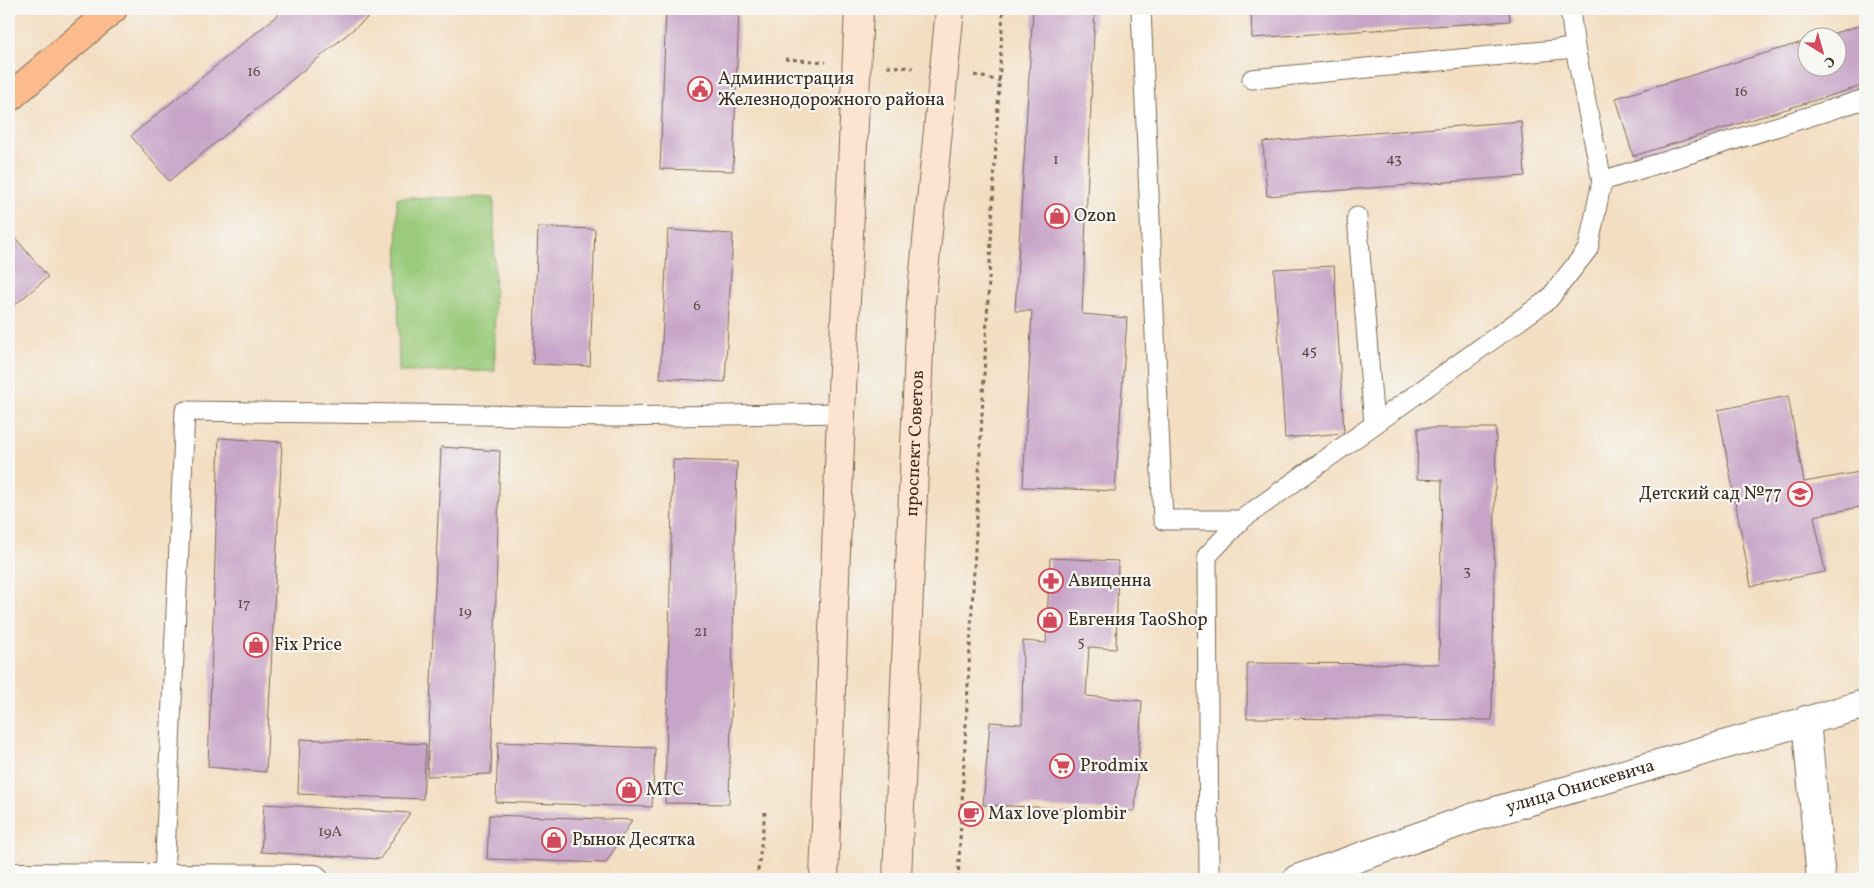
<svg xmlns="http://www.w3.org/2000/svg" width="1874" height="888" font-family="Vollkorn,serif">
  <style>
    .green { fill: #9aca7a; stroke: #6a7a4c }
    .building { fill: #c8a5c8 }
    .lines { fill: none; stroke-linecap: round; stroke-linejoin: round }
    .lane-casing { stroke: #7b6957; stroke-width: 21 }
    .street-casing { stroke: #7b6957; stroke-width: 30 }
    .secondary-casing { stroke: #7b6957; stroke-width: 30 }
    .primary-casing { stroke: #7b6957; stroke-width: 30 }
    .path { stroke: #7b6957; stroke-width: 3; stroke-dasharray: 4 4; stroke-linecap: butt }
    .lane { stroke: #fff; stroke-width: 19 }
    .street { stroke: #fff; stroke-width: 28 }
    .secondary { stroke: #fde4d1; stroke-width: 28 }
    .primary { stroke: #fbbb8d; stroke-width: 28 }
    .labels { text-anchor: middle; dominant-baseline: central; stroke-width: 4.5; stroke-linejoin: round; paint-order: stroke }
    .number-label { font-size: 15px; fill: #5e4948 }
    .poi-label { font-size: 18px; fill: #3b2a1e; stroke: #f6f6f2; text-anchor: start }
    .street-label { font-size: 18px; fill: #3b2a1e; stroke: #f6f6f2 }
  </style>
  <rect width="100%" height="100%" fill="#f6f6f2"/>
  <filter id="ink" filterUnits="userSpaceOnUse"><feTurbulence type="fractalNoise" baseFrequency=".02" numOctaves="2"/><feDisplacementMap in="SourceGraphic" scale="10" xChannelSelector="R" yChannelSelector="G"/><feConvolveMatrix kernelMatrix="1 2 1 2 8 2 1 2 1" color-interpolation-filters="sRGB"/></filter>
  <filter id="wash" filterUnits="userSpaceOnUse"><feTurbulence type="fractalNoise" baseFrequency=".0096" numOctaves="4" result="noise"/><feDisplacementMap in="SourceGraphic" scale="20" xChannelSelector="R" yChannelSelector="G"/><feGaussianBlur stdDeviation="1.12" result="paint"/><feColorMatrix in="noise" values="0 0 0 0 0 0 0 0 0 0 0 0 0 0 0 0 0 1.4 0 .05"/><feComposite in="paint" operator="in"/></filter>
  <g filter="url(#wash)">
    <rect width="100%" height="100%" fill="#f3dec1"/>
    <path class="green" d="M494,197L495,371L399,372L397,198Z"/>
    <g id="blocks">
      <g class="building">
        <path d="M285,9H378L169,181L131,136Z"/>
        <path d="M666,9H739L733,171L660,169Z"/>
        <path d="M1033,9H1095L1082,314L1127,318L1115,491L1023,487L1032,311H1015Z"/>
        <path d="M1251,9H1509L1510,21L1252,38Z"/>
        <path d="M1865,24V85L1633,156L1616,98L1806,41V68H1836V38L1821,37Z"/>
        <path d="M1521,121L1525,176L1267,196L1263,142Z"/>
        <path d="M538,227L595,229L590,366L533,364Z"/>
        <path d="M668,230L733,234L725,382L660,378Z"/>
        <path d="M12,234L48,277L9,310V237Z"/>
        <path d="M1334,266L1344,433L1285,438L1274,269Z"/>
        <path d="M1788,396L1804,482L1865,471V506L1814,516L1825,572L1751,586L1718,410Z"/>
        <path d="M1418,428H1496L1492,720L1247,718V663L1439,664L1442,480L1417,479Z"/>
        <path d="M219,438L282,442L266,772L208,767Z"/>
        <path d="M441,447L500,451L491,774L427,776Z"/>
        <path d="M673,460L737,462L729,804L665,803Z"/>
        <path d="M1050,558L1118,561L1116,649L1089,647L1086,696L1142,701L1135,811L983,805L990,722L1022,724L1023,641L1046,643Z"/>
        <path d="M300,739L426,744L423,799L298,794Z"/>
        <path d="M498,742L655,748L652,807L496,802Z"/>
        <path d="M264,804L410,813L380,859L261,852Z"/>
        <path d="M489,815L632,820L606,863L487,859Z"/>
      </g>
    </g>
  </g>
  <g filter="url(#ink)">
    <use href="#blocks" fill-opacity="0" stroke="#7b6957" stroke-width="1"/>
    <g class="lines">
      <defs>
        <g id="lane">
          <path d="M1141,9L1163,520H1241"/>
          <path d="M1252,79L1575,48"/>
          <path d="M1602,181L1865,99"/>
          <path d="M1357,217L1374,424"/>
          <path d="M164,878L185,411L616,417L841,413"/>
          <path d="M1209,879L1207,556L1241,520L1549,299L1588,249L1602,181L1575,48L1570,9"/>
        </g>
        <g id="street">
          <path d="M1806,720L1821,879"/>
          <path d="M9,877L314,879"/>
          <path id="s1" d="M1297,879L1475,817L1865,704"/>
        </g>
        <g id="secondary">
          <path d="M824,879L841,413L859,9"/>
          <path id="s2" d="M897,879L921,302L950,9"/>
        </g>
        <path id="primary" d="M9,98L113,9"/>
      </defs>
      <use href="#lane" class="lane-casing"/>
      <use href="#street" class="street-casing"/>
      <use href="#secondary" class="secondary-casing"/>
      <use href="#primary" class="primary-casing"/>
      <g class="path">
        <path d="M785,59L826,62"/>
        <path d="M887,66L913,68"/>
        <path d="M974,75L1000,81"/>
        <path d="M757,879L765,812"/>
        <path d="M958,879L1003,9"/>
      </g>
      <use href="#lane" class="lane"/>
      <use href="#street" class="street"/>
      <use href="#secondary" class="secondary"/>
      <use href="#primary" class="primary"/>
    </g>
  </g>
  <defs>
    <symbol id="civic-ring" viewBox="-11 -11 22 22"><circle r="9.5" fill="#f6f6f2" stroke="#d1495b" stroke-width="1.5"/><path d="M-.6-6.5H3V-4.5H.6V-3L4-1V1h2V6H-6V1h2V-1L-.6-3ZM-1.2 2.5V6h2.4V2.5Z" fill="#d1495b"/></symbol>
    <symbol id="shop-ring" viewBox="-11 -11 22 22"><circle r="9.5" fill="#f6f6f2" stroke="#d1495b" stroke-width="1.5"/><path d="M-5-2.5h2.3a2.7 3.5 0 0 1 5.4 0H5L5.5 6h-11ZM-1.5-2.5h3a1.5 2.3 0 0 0-3 0Z" fill="#d1495b"/></symbol>
    <symbol id="school-ring" viewBox="-11 -11 22 22"><circle r="9.5" fill="#f6f6f2" stroke="#d1495b" stroke-width="1.5"/><path d="M0-5L7-2L0 1L-7-2ZM-4 1L0 2.5L4 1V4Q0 6-4 4Z" fill="#d1495b"/></symbol>
    <symbol id="pharmacy-ring" viewBox="-11 -11 22 22"><circle r="9.5" fill="#f6f6f2" stroke="#d1495b" stroke-width="1.5"/><path d="M-2-6h4v4h4v4h-4v4h-4v-4h-4v-4h4Z" fill="#d1495b"/></symbol>
    <symbol id="supermarket-ring" viewBox="-11 -11 22 22"><circle r="9.5" fill="#f6f6f2" stroke="#d1495b" stroke-width="1.5"/><path d="M-6-5.5h2.5l.6 2H6L4.5 2H-2.5L-4.4-4H-6ZM-1.5 3.2a1.3 1.3 0 1 0 .1 0ZM3 3.2a1.3 1.3 0 1 0 .1 0Z" fill="#d1495b"/></symbol>
    <symbol id="cafe-ring" viewBox="-11 -11 22 22"><circle r="9.5" fill="#f6f6f2" stroke="#d1495b" stroke-width="1.5"/><path d="M-5.5-4.5H6V0H3Q3 3.5 0 3.5H-2.5Q-5.5 3.5-5.5 0ZM3-3.2v2h1.7v-2ZM-6 4.5H4V6H-6Z" fill="#d1495b"/></symbol>
  </defs>
  <g fill-rule="evenodd">
    <use href="#civic-ring" x="686" y="75" width="28" height="28"/>
    <use href="#shop-ring" x="1043" y="202" width="28" height="28"/>
    <use href="#school-ring" x="1786" y="480" width="28" height="28"/>
    <use href="#pharmacy-ring" x="1037" y="567" width="28" height="28"/>
    <use href="#shop-ring" x="1036" y="606" width="28" height="28"/>
    <use href="#shop-ring" x="242" y="631" width="28" height="28"/>
    <use href="#supermarket-ring" x="1048" y="752" width="28" height="28"/>
    <use href="#shop-ring" x="615" y="776" width="28" height="28"/>
    <use href="#cafe-ring" x="957" y="800" width="28" height="28"/>
    <use href="#shop-ring" x="540" y="826" width="28" height="28"/>
  </g>
  <g class="labels">
    <g class="number-label">
      <text x="254" y="72">16</text>
      <text x="1741" y="92">16</text>
      <text x="1394" y="159">43</text>
      <text x="1056" y="160">1</text>
      <text x="697" y="306">6</text>
      <text x="1309" y="351">45</text>
      <text x="1467" y="571">3</text>
      <text x="244" y="604">17</text>
      <text x="465" y="612">19</text>
      <text x="701" y="632">21</text>
      <text x="1081" y="642">5</text>
      <text x="330" y="832">19А</text>
    </g>
    <g class="poi-label">
      <text x="718" y="79">Администрация<tspan x="718" dy="21">Железнодорожного района</tspan></text>
      <text x="1074" y="216">Ozon</text>
      <text x="1782" y="494" text-anchor="end">Детский сад №77</text>
      <text x="1068" y="581">Авиценна</text>
      <text x="1068" y="620">Евгения TaoShop</text>
      <text x="274" y="645">Fix Price</text>
      <text x="1080" y="766">Prodmix</text>
      <text x="646" y="790">МТС</text>
      <text x="988" y="814">Max love plombir</text>
      <text x="572" y="840">Рынок Десятка</text>
    </g>
    <g class="street-label">
      <text stroke="none"><textPath href="#s2" startOffset="436">проспект Советов</textPath></text>
      <text stroke="none"><textPath href="#s1" startOffset="298">улица Онискевича</textPath></text>
    </g>
  </g>
  <rect width="1874" height="888" fill="none" stroke="#f6f6f2" stroke-width="30"/>
  <g transform="translate(1822 52) rotate(143)"><circle r="24" fill="#f6f6f2" stroke="#aba49d"/>
  <path d="M0-4L9 19L0 12L-9 19Z" fill="#d1495b"/>
  <text y="-8" font-size="14" font-weight="bold" text-anchor="middle" fill="#3b2a1e">С</text>
  </g>
</svg>
